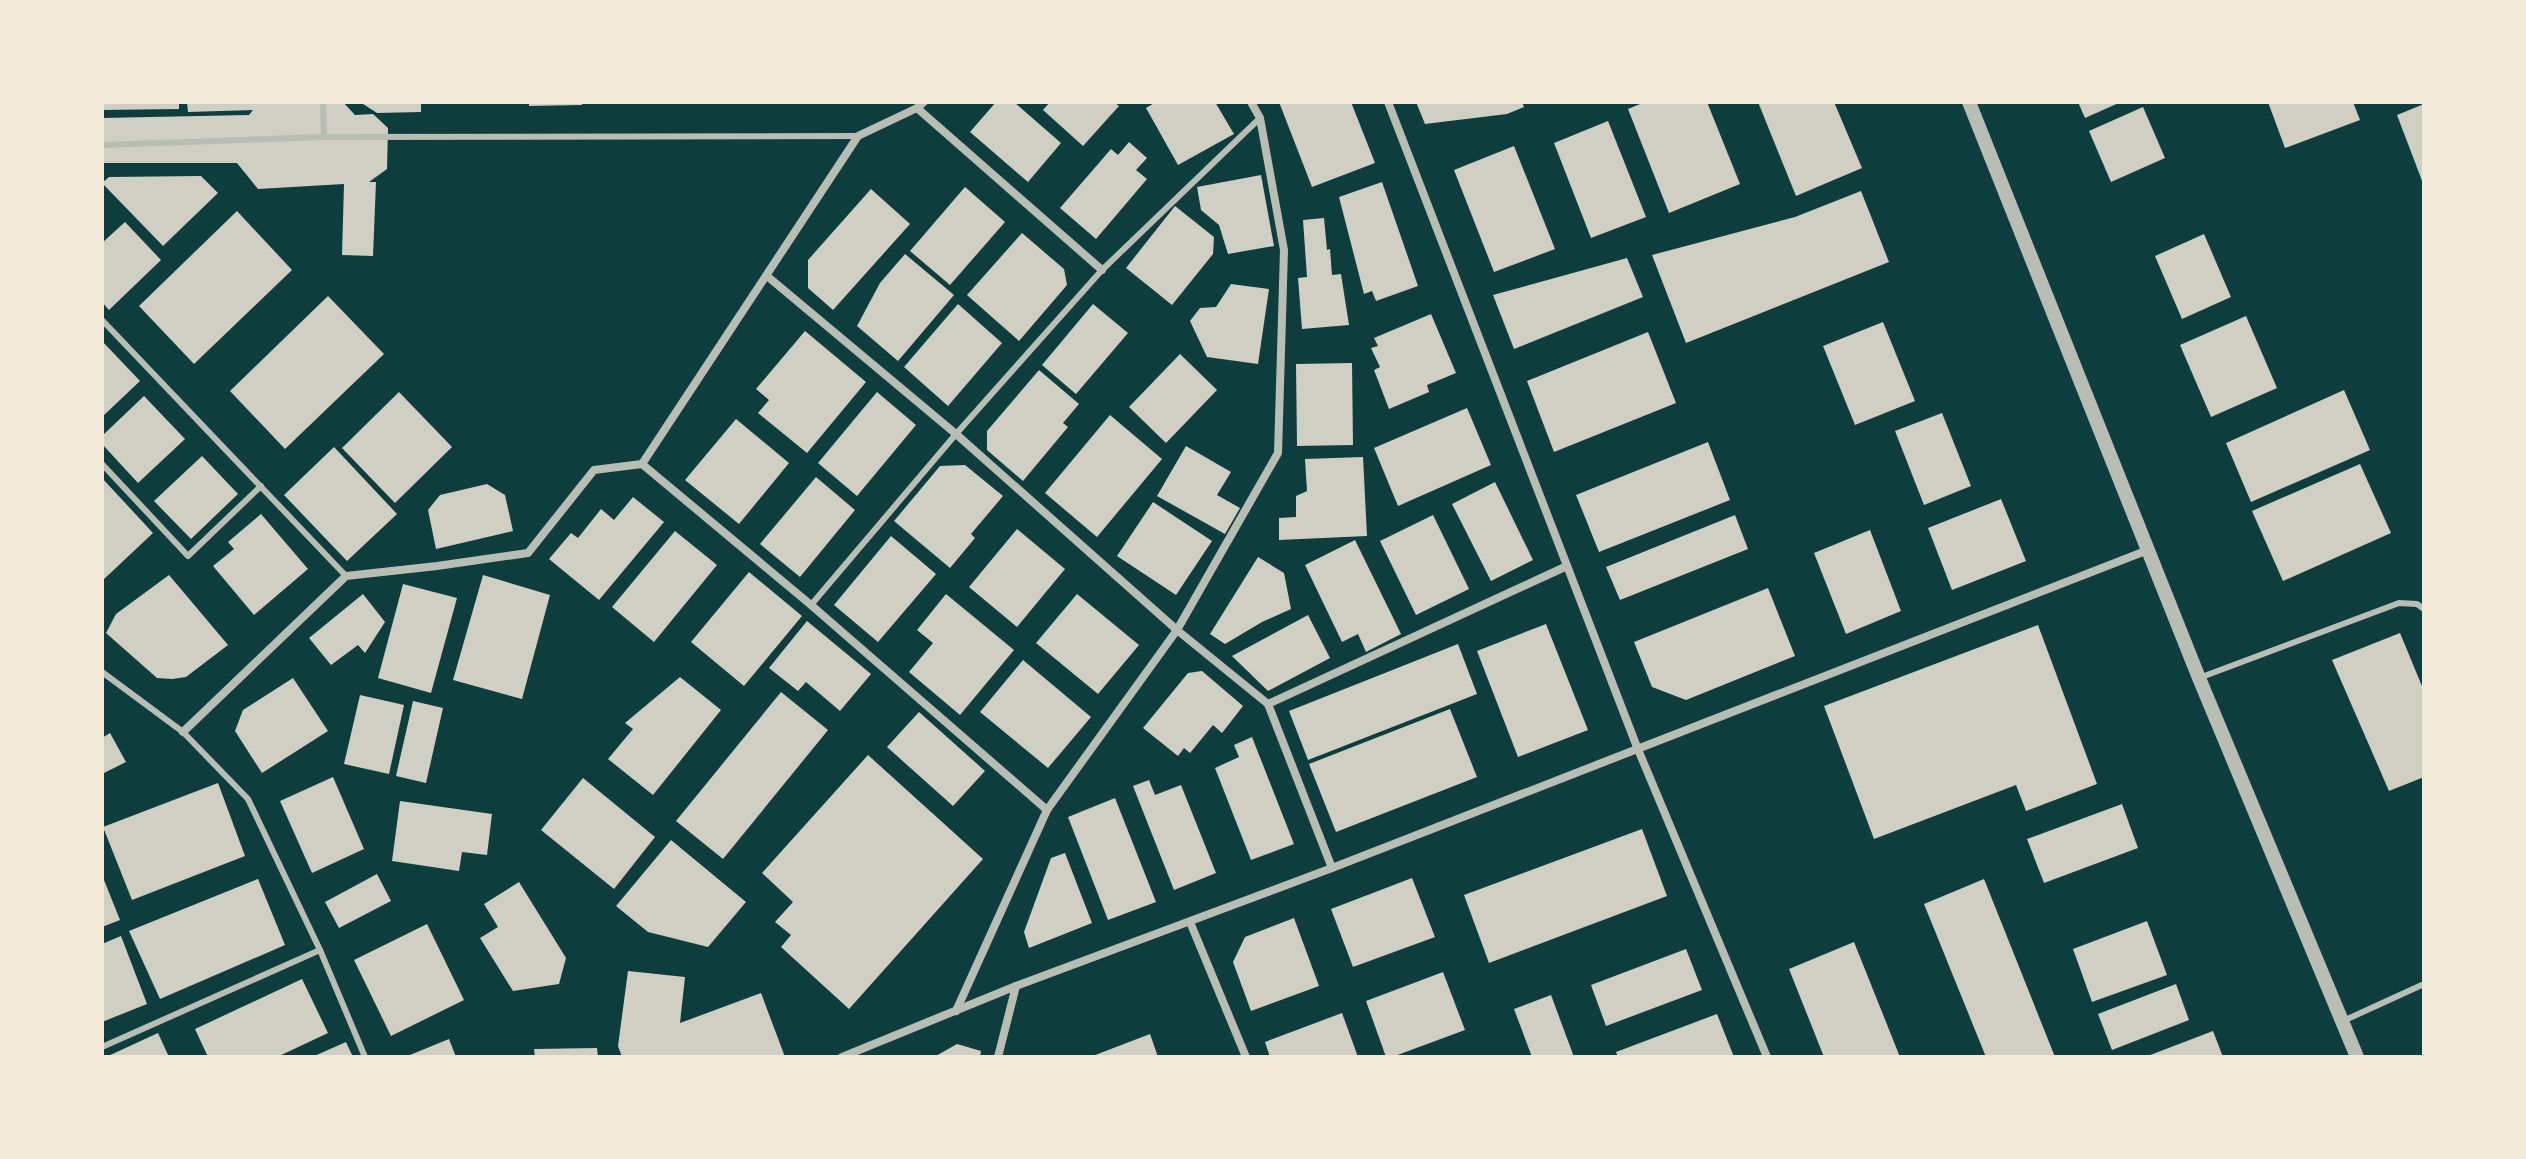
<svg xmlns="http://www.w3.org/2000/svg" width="2526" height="1159" font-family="Barlow,sans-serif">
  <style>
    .building { fill: #cfcfc3 }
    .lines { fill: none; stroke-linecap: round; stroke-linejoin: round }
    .service { stroke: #b8beb3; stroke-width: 6 }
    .minor { stroke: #b8beb3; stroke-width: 8 }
    .tertiary { stroke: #b8beb3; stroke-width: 14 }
  </style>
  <rect width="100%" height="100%" fill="#0f3d3e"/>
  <g class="building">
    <path d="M102,102H179V109L102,110Z"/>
    <path d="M187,102H343L355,115L373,114L388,128L387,169L369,182H376L373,256L342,255L344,184L258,189L237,163H102V118L249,115L253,110L188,112Z"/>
    <path d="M360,102H421V112L377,113Z"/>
    <path d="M529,102H582V105L529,106Z"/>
    <path d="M996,102H1014L1061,143L1028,182L970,132Z"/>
    <path d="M1050,102H1114L1119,106L1083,146L1043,110Z"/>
    <path d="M1156,102H1215L1234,134L1178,165L1146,108Z"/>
    <path d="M1279,102H1351L1375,163L1312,187Z"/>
    <path d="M1416,102H1522L1524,107L1507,114L1425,124Z"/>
    <path d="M1645,102H1707L1740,184L1669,213L1628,109Z"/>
    <path d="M1758,102H1834L1862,168L1796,196Z"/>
    <path d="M2078,102H2121L2085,118Z"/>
    <path d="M2268,102H2353L2360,120L2285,148Z"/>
    <path d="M2424,104V186L2397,115Z"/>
    <path d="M2143,107L2165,158L2111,182L2089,131Z"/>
    <path d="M1608,121L1646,217L1591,238L1554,143Z"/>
    <path d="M1129,142L1147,158L1136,170L1147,179L1096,239L1060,208L1111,149L1118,155Z"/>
    <path d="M1514,146L1555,249L1494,272L1454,170Z"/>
    <path d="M1261,175L1274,246L1228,254L1219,225L1201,210L1197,187Z"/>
    <path d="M201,176L218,193L163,246L102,183L109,177Z"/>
    <path d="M1382,182L1418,286L1376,301L1372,291L1364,294L1339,197Z"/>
    <path d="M965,187L1005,222L950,285L910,251Z"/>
    <path d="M871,189L910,224L833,310L808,288V260Z"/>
    <path d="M1861,191L1889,262L1686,343L1652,255L1795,217Z"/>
    <path d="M1175,206L1214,237L1213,254L1172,305L1126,268Z"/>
    <path d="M237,211L292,270L194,364L139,306Z"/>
    <path d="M1324,218L1327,250L1330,249L1332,275L1341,274L1349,325L1302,329L1298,278L1307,277L1303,220Z"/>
    <path d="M125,222L161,260L109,310L102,302V243Z"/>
    <path d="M1022,233L1064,269L1067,285L1019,341L967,295Z"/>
    <path d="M2204,234L2231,297L2182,319L2155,256Z"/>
    <path d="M905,254L954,295L898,361L857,326L880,283Z"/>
    <path d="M1627,258L1643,297L1514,349L1493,295Z"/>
    <path d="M1231,284L1269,289L1258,364L1207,357L1190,321L1200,308L1216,307Z"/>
    <path d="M328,296L384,354L285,449L230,391Z"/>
    <path d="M958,304L1002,343L948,406L904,367Z"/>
    <path d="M1093,304L1128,333L1076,394L1042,365Z"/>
    <path d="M1431,314L1456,373L1427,385L1429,392L1389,409L1374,370L1380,367L1371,348L1378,346L1374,338Z"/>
    <path d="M2246,316L2277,388L2211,417L2180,345Z"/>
    <path d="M1883,322L1915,401L1855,425L1823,346Z"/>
    <path d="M805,331L866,382L807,453L758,413L769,400L756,389Z"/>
    <path d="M1648,332L1676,403L1554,452L1527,381Z"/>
    <path d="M102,341L140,381L102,417Z"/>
    <path d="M1180,354L1217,390L1166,443L1129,407Z"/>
    <path d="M1352,363L1353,445L1297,446L1296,364Z"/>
    <path d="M1039,370L1079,404L1063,423L1068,427L1023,481L987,450V431Z"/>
    <path d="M2344,390L2370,450L2251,502L2226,443Z"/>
    <path d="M399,392L452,447L395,503L342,448Z"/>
    <path d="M877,392L916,425L857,496L818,463Z"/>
    <path d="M144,396L185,439L138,483L102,444V436Z"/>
    <path d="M1467,408L1491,465L1398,506L1374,448Z"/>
    <path d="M1942,413L1971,486L1924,505L1895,431Z"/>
    <path d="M1110,415L1162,459L1097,537L1045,493Z"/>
    <path d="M736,419L789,463L739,524L685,480Z"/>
    <path d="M1708,442L1730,500L1599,552L1576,495Z"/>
    <path d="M1186,446L1231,472L1217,495L1240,508L1225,534L1157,496Z"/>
    <path d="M334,447L397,514L347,561L284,495Z"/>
    <path d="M202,456L238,494L191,539L154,501Z"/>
    <path d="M1363,457L1367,536L1279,540V518L1296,517V496L1307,491L1305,459Z"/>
    <path d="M2360,464L2391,533L2283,581L2252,511Z"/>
    <path d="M965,465L1003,496L971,534L975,538L950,568L894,521L940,466Z"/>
    <path d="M816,477L855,510L800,577L760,544Z"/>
    <path d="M102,478L153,533L102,581Z"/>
    <path d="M1495,482L1533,560L1491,581L1452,504Z"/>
    <path d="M487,484L505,495L513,531L436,549L428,510L440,495Z"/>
    <path d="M633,497L664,522L599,600L549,559L571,533L578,538L601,509L614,520Z"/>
    <path d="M2001,499L2026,561L1952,590L1928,528Z"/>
    <path d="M1153,502L1212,541L1176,595L1117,556Z"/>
    <path d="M261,514L308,569L254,615L213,566L234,549L228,542Z"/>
    <path d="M1433,515L1469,589L1416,615L1380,541Z"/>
    <path d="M1735,515L1748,549L1620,600L1606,567Z"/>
    <path d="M1017,529L1065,569L1017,627L969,587Z"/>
    <path d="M1870,530L1901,611L1846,634L1814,553Z"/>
    <path d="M675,531L717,565L654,642L612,607Z"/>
    <path d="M891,536L936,574L878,642L834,605Z"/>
    <path d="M1355,540L1401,634L1366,652L1358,634L1342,642L1305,565Z"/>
    <path d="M1258,557L1284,573L1291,609L1262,622L1225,644L1210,634Z"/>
    <path d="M749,572L802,616L744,686L691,642Z"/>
    <path d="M169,575L228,645L186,677L172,679L157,678L106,633L116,614Z"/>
    <path d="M483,575L550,595L522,699L453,680Z"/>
    <path d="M403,584L457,598L431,693L378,678Z"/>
    <path d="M1768,588L1795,656L1686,700L1652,687L1634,642Z"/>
    <path d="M363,594L385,622L365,653L358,645L331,665L309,638Z"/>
    <path d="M946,594L1014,650L960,715L909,672L933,643L917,630Z"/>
    <path d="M1077,594L1139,645L1098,694L1036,643Z"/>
    <path d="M1308,615L1330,658L1268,691L1232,656Z"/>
    <path d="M807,621L871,674L840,711L806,682L798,691L769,668Z"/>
    <path d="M1546,624L1588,730L1518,757L1477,651Z"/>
    <path d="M2038,625L2097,784L2026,811L2016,785L1874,839L1824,706Z"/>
    <path d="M2400,633L2424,691V777L2389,791L2332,660Z"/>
    <path d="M1458,644L1477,694L1308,760L1289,711Z"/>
    <path d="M1023,660L1091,717L1048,768L980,712Z"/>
    <path d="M1202,671L1243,706L1222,733L1213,725L1190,753L1184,748L1178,756L1143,728L1188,673Z"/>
    <path d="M680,677L721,710L653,795L608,759L633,729L625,723Z"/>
    <path d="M293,678L328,731L262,773L235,731L243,710Z"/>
    <path d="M781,692L828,730L723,859L676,821Z"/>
    <path d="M360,695L404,705L389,774L344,764Z"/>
    <path d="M413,701L443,708L426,783L396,776Z"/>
    <path d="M1450,709L1477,777L1336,832L1309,764Z"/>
    <path d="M919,712L985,771L953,806L887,747Z"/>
    <path d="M110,733L126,762L102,774V738Z"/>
    <path d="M1252,737L1294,844L1251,860L1215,768L1239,757L1234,745Z"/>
    <path d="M868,755L983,859L849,1009L781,947L791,935L775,922L793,902L762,873Z"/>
    <path d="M333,777L364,849L312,873L280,801Z"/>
    <path d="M583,778L655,837L614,889L541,830Z"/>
    <path d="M1149,780L1155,795L1181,785L1216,873L1174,890L1133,786Z"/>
    <path d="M218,783L245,856L132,900L103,827Z"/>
    <path d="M1115,798L1156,902L1108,920L1068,817Z"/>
    <path d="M400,801L492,814L487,855L462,852L459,871L392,861Z"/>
    <path d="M2122,804L2138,848L2044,883L2027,839Z"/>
    <path d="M1642,829L1667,896L1489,963L1464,895Z"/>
    <path d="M671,840L746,902L708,947L648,932L616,906Z"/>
    <path d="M1065,853L1092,923L1029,948L1024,932L1051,858Z"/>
    <path d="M377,874L391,901L339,928L325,902Z"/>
    <path d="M102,875L120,920L102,927Z"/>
    <path d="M1412,878L1435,937L1353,967L1331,909Z"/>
    <path d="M258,879L285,945L160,999L129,931Z"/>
    <path d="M1984,879L2055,1057H1986L1924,904Z"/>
    <path d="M519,882L566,958L559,984L513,991L480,938L498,927L484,904Z"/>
    <path d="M1294,918L1319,986L1251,1011L1233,962L1245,937Z"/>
    <path d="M2147,921L2167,975L2092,1002L2073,949Z"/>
    <path d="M427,924L464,1000L391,1036L354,960Z"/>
    <path d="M121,936L147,1004L102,1022V944Z"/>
    <path d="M1854,942L1900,1057H1824L1789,969Z"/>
    <path d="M1686,949L1702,990L1606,1026L1591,985Z"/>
    <path d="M628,971L685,977L680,1023L761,993L785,1057H622L618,1046Z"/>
    <path d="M1443,972L1465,1030L1392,1057H1386L1366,1001Z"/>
    <path d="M302,979L328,1033L277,1057H208L195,1029Z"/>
    <path d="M2176,984L2189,1020L2112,1050L2098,1014Z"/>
    <path d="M1551,995L1574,1057H1532L1514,1009Z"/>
    <path d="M1342,1013L1358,1057H1270L1265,1042Z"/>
    <path d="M1717,1014L1734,1057H1618L1616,1052Z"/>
    <path d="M2213,1031L2223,1057H2145Z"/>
    <path d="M158,1033L169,1057H106Z"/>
    <path d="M1150,1034L1158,1057H1090Z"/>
    <path d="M449,1039L456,1057H405Z"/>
    <path d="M346,1042L353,1057H312Z"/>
    <path d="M957,1044L981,1051L980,1057H934Z"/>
    <path d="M597,1048L598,1057H535L534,1049Z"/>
  </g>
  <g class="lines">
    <g class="service">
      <path d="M323,102L324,137"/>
      <path d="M102,145L324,137L858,136"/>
      <path d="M102,320L346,576"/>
      <path d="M102,464L188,556L261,486"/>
      <path d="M811,605L956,434L1102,270L1260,118"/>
      <path d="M102,672L183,732L248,799L320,950L365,1057"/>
      <path d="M2199,678L2399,603L2417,604L2424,609"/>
      <path d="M2343,1021L2424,984"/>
      <path d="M102,1047L320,950"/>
    </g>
    <g class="minor">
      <path d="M1388,102L1637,747L1767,1057"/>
      <path d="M917,108L1102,270"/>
      <path d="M767,276L956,434L1177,630L1268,704L1567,566"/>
      <path d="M642,464L811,605L1047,810"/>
      <path d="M1268,704L1332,868"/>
      <path d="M183,732L346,576L437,566L528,553L594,470L642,464L858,136L917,108L924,102"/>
      <path d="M1190,922L1246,1057"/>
      <path d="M956,1011L1047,810L1177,630L1278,453L1284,250L1260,118L1251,102"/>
      <path d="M842,1057L1016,986L1332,868L2148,550"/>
      <path d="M998,1057L1016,986"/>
    </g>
    <path class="tertiary" d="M1969,102L2199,678L2357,1057"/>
  </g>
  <rect width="2526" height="1159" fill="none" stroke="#f1e9da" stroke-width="208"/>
</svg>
